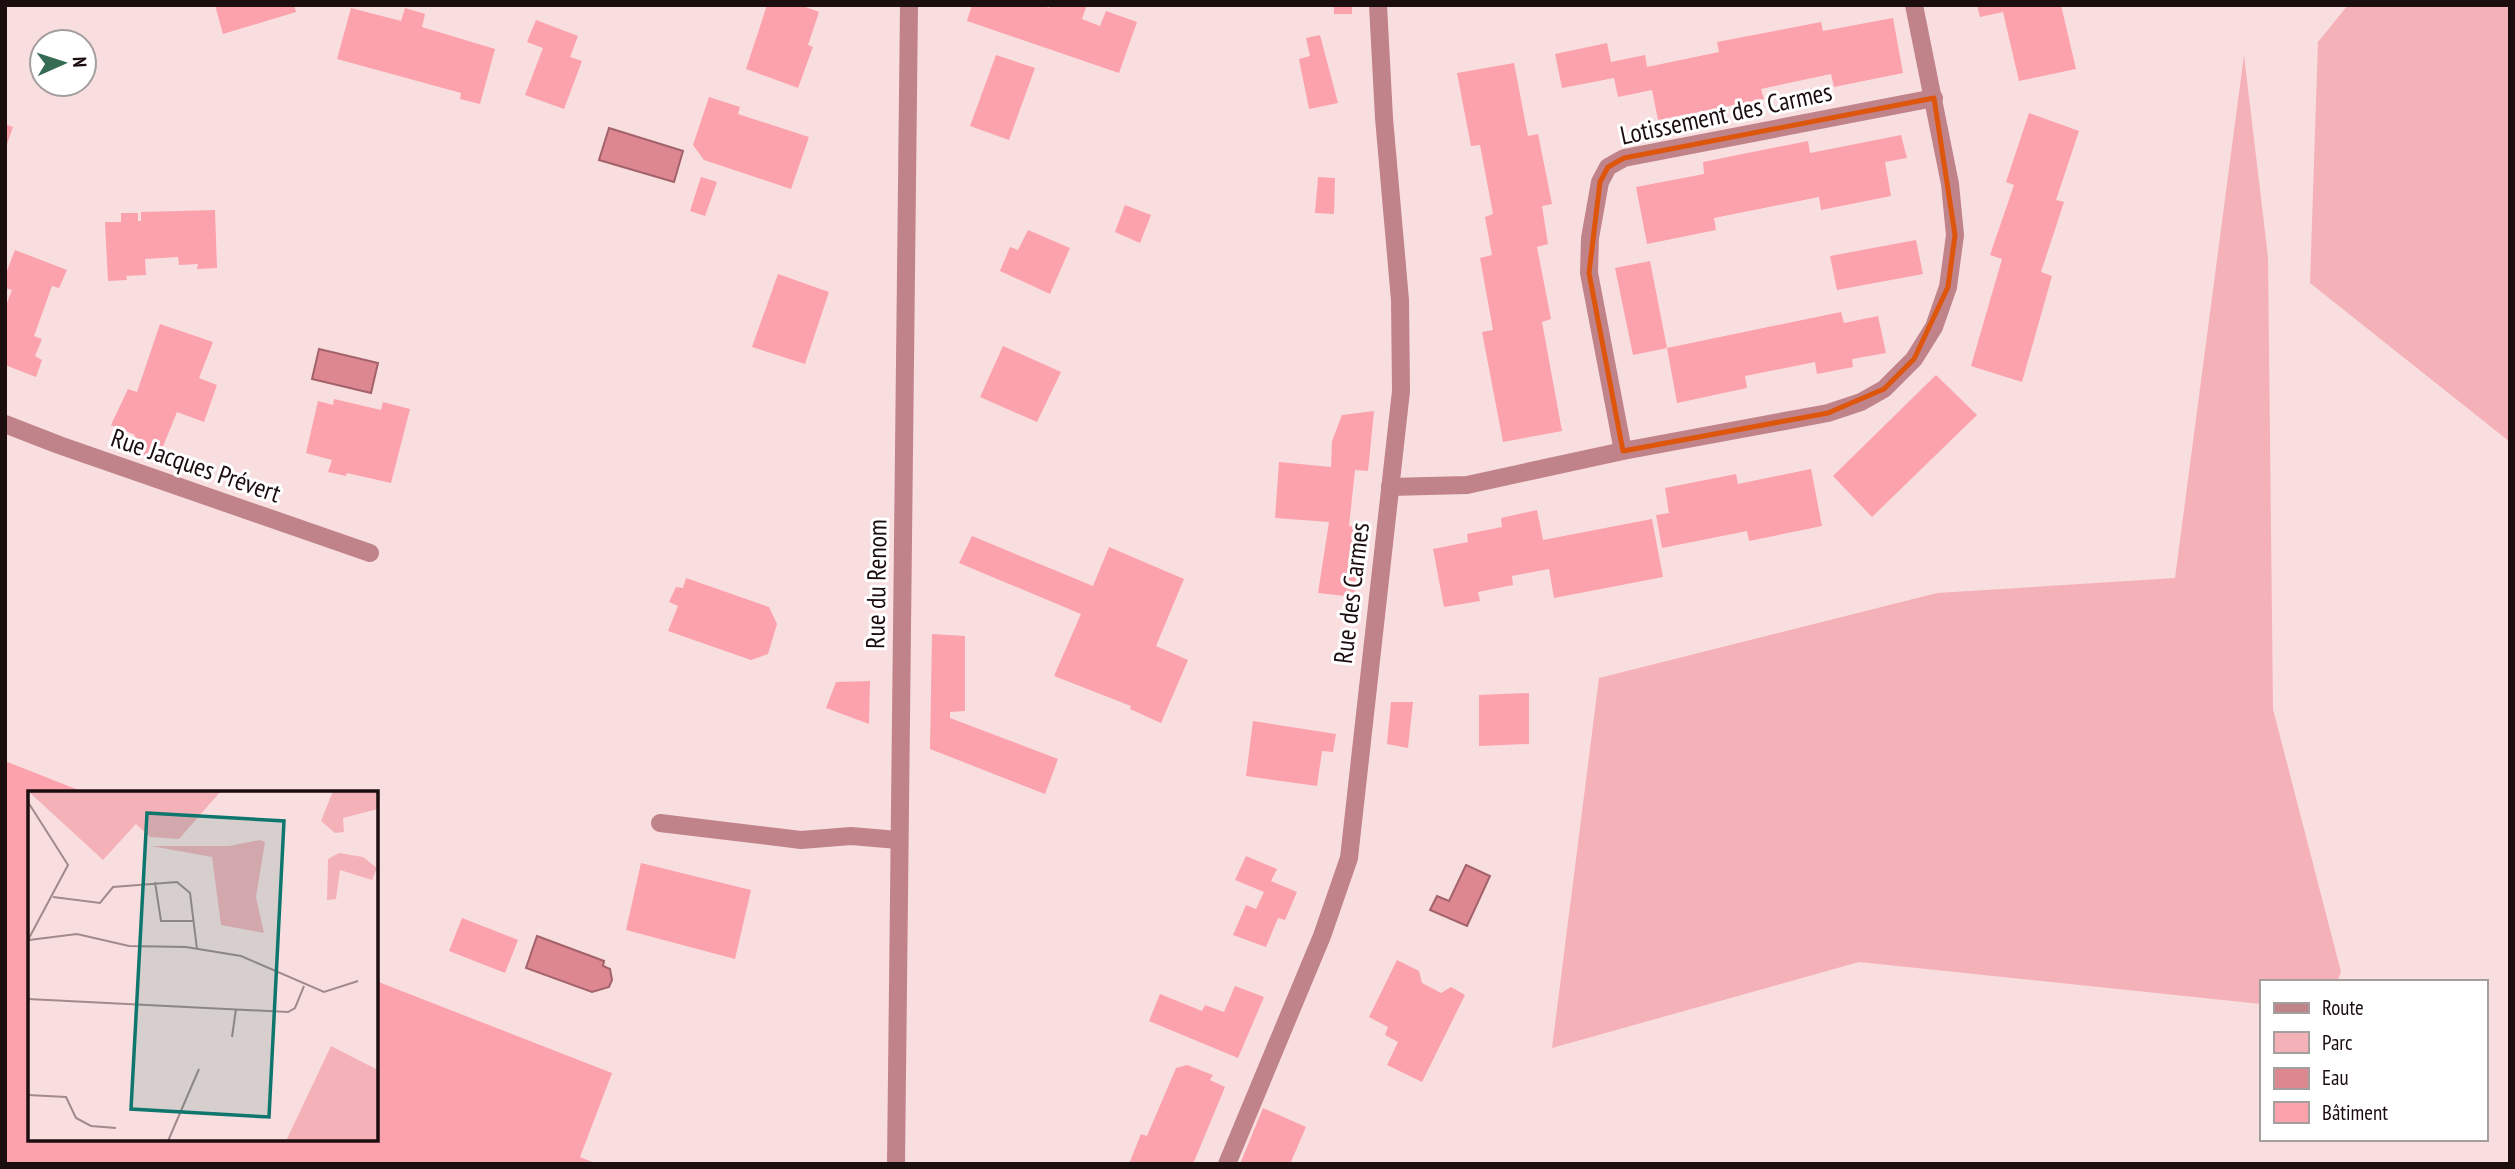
<svg xmlns="http://www.w3.org/2000/svg" width="2515" height="1169" font-family="'PT Sans Narrow',sans-serif">
  <style>
    .green { fill: #f5b1b8 }
    .water { fill: #dd8791; stroke: #a3626a; stroke-width: 2 }
    .building { fill: #fba2ac }
    .lines { fill: none; stroke-linecap: round; stroke-linejoin: round }
    .minor { stroke: #c0838a; stroke-width: 18 }
    .marked { fill: none; stroke: #de550c; stroke-width: 5; stroke-linejoin: round }
    .labels { text-anchor: middle; dominant-baseline: central; stroke-width: 6; stroke-linejoin: round; paint-order: stroke }
    .street-label { font-size: 26px; fill: #1c0d0f; stroke: #fff }
    .inset-road { fill: none; stroke: #a18a8c; stroke-width: 2 }
    .view { fill: #0f766e; fill-opacity: 0.15; stroke: #0f766e; stroke-width: 3.5 }
    .inset-edge { fill: none; stroke: #1c0d0f; stroke-width: 3.5 }
  </style>
  <rect width="100%" height="100%" fill="#f9dee0"/>
  <g class="green">
    <path d="M2348,5H2510V442L2310,283L2318,42Z"/>
    <path d="M2244,55L2268,257L2273,709L2341,972L2337,982H2261V1004L1859,962L1552,1048L1599,678L1937,593L2175,578Z"/>
  </g>
  <g class="water">
    <path d="M609,128L683,151L674,182L599,160Z"/>
    <path d="M319,349L378,363L371,393L312,379Z"/>
    <path d="M1466,865L1490,876L1467,926L1430,910L1437,896L1449,901Z"/>
    <path d="M537,936L604,961L603,966L610,969L612,980L609,987L592,992L526,968Z"/>
  </g>
  <g class="building">
    <path d="M215,5H294L296,12L223,34Z"/>
    <path d="M767,5H800L819,12L808,45L813,47L798,88L746,69Z"/>
    <path d="M972,5H1041L1049,8L1050,5H1087L1082,19L1100,26L1106,11L1137,22L1119,73L967,21Z"/>
    <rect x="1334" y="5" width="18" height="9"/>
    <path d="M1977,5H2061L2076,69L2019,81L2003,12L1980,17Z"/>
    <path d="M351,8L401,21L405,8L425,14L422,27L495,49L480,104L460,99L461,93L337,59Z"/>
    <path d="M1893,18L1903,73L1834,87L1831,74L1761,89L1764,99L1658,120L1652,90L1618,97L1614,78L1562,88L1555,54L1607,43L1611,62L1645,55L1647,67L1719,52L1717,42L1821,22L1823,31Z"/>
    <path d="M536,20L578,36L570,57L582,61L564,109L525,95L543,48L527,42Z"/>
    <path d="M1320,35L1338,103L1309,109L1299,59L1310,56L1306,38Z"/>
    <path d="M996,55L1035,68L1009,140L970,126Z"/>
    <path d="M1514,63L1528,136L1538,134L1552,204L1542,206L1548,244L1537,247L1551,319L1542,322L1562,431L1503,442L1482,332L1493,330L1480,258L1492,255L1485,217L1493,214L1480,145L1471,146L1457,73Z"/>
    <path d="M709,97L740,107L738,114L809,137L791,189L704,160L693,145Z"/>
    <path d="M2029,113L2079,131L2056,200L2064,202L2041,272L2052,276L2022,382L1971,366L2002,259L1990,255L2014,185L2006,182Z"/>
    <path d="M5,124L13,127L6,147H5Z"/>
    <path d="M1901,135L1907,158L1885,162L1891,196L1821,210L1819,197L1714,218L1716,230L1647,244L1636,187L1704,174L1703,162L1808,141L1810,153Z"/>
    <path d="M701,177L717,182L705,216L690,211Z"/>
    <path d="M1318,177L1335,178L1334,214L1315,213Z"/>
    <path d="M1125,205L1151,215L1140,243L1115,232Z"/>
    <path d="M215,210L217,268L197,269L198,264L179,265L178,257L145,259L146,275L126,276L127,280L108,281L105,222H121V213H138V221H141V212Z"/>
    <path d="M1028,230L1070,248L1050,294L1000,271L1010,247L1018,250Z"/>
    <path d="M1916,240L1923,274L1837,290L1830,256Z"/>
    <path d="M15,250L67,270L59,288L52,286L34,336L42,339L35,356L42,360L36,377L5,365V308L12,290L5,288V276Z"/>
    <path d="M1650,261L1667,348L1633,355L1615,268Z"/>
    <path d="M778,274L829,292L805,364L752,347Z"/>
    <path d="M1841,312L1844,323L1878,316L1886,353L1852,359L1853,367L1817,374L1815,362L1745,376L1747,388L1677,403L1667,348Z"/>
    <path d="M160,324L213,342L199,378L217,385L204,422L177,412L157,461L129,450L135,435L111,425L128,389L137,392Z"/>
    <path d="M1003,346L1061,372L1037,422L980,397Z"/>
    <path d="M1936,375L1977,415L1872,517L1833,476Z"/>
    <path d="M334,399L381,410L383,402L410,409L391,483L347,473L346,476L328,472L332,460L306,453L318,401L333,405Z"/>
    <path d="M1374,411L1368,471L1355,470L1349,526L1361,528L1354,597L1318,593L1329,522L1275,518L1279,462L1331,467L1332,441L1342,415Z"/>
    <path d="M1811,469L1822,526L1749,541L1747,531L1662,548L1656,515L1669,513L1665,488L1736,474L1738,484Z"/>
    <path d="M1537,510L1543,540L1652,519L1663,577L1554,598L1549,569L1512,576L1513,585L1478,592L1480,601L1444,607L1433,549L1468,542L1467,534L1502,527L1501,518Z"/>
    <path d="M972,536L1093,586L1109,547L1184,579L1156,646L1188,660L1161,723L1130,709L1131,706L1054,676L1081,614L959,563Z"/>
    <path d="M686,578L769,607L777,624L768,654L751,660L668,631L678,606L669,602L676,587L683,588Z"/>
    <path d="M932,634L965,636V711L950,712V718L1058,759L1045,794L930,749Z"/>
    <path d="M870,681L869,724L826,708L836,682Z"/>
    <path d="M1529,693V744L1479,746V695Z"/>
    <path d="M1391,702H1413L1408,748L1387,744Z"/>
    <path d="M1253,721L1336,734L1333,752L1322,751L1317,786L1246,776Z"/>
    <path d="M5,761L86,793H30V1139H376V981L612,1073L580,1157L597,1164H5Z"/>
    <path d="M1246,856L1277,869L1271,881L1297,892L1285,920L1278,918L1266,947L1233,935L1246,905L1256,909L1264,892L1235,880Z"/>
    <path d="M641,863L751,890L735,959L626,930Z"/>
    <path d="M462,918L518,940L505,973L449,951Z"/>
    <path d="M1397,960L1419,971L1422,983L1441,993L1451,987L1465,995L1422,1082L1387,1065L1398,1042L1385,1035L1388,1027L1369,1017Z"/>
    <path d="M1235,986L1264,997L1238,1058L1149,1021L1160,994L1202,1011L1205,1005L1224,1012Z"/>
    <path d="M1187,1065L1213,1075L1210,1080L1225,1087L1193,1164H1129L1141,1134L1147,1136L1176,1068Z"/>
    <path d="M1263,1108L1306,1127L1290,1164H1240Z"/>
  </g>
  <g class="lines">
    <g class="minor">
      <path d="M5,424L59,445L370,553"/>
      <path d="M1623,451L1589,273L1590,238L1600,182L1608,167L1624,158L1934,98"/>
      <path d="M1390,487L1467,485L1623,451L1828,413L1861,402L1884,389L1914,359L1934,327L1948,287L1955,235L1950,184L1914,5"/>
      <path d="M660,823L801,840L851,836L898,840"/>
      <path d="M896,1164L909,5"/>
      <path d="M1227,1164L1322,936L1349,858L1401,391L1400,300L1384,118L1378,5"/>
    </g>
  </g>
  <path class="marked" d="M1934,98L1955,235L1948,287L1914,359L1884,389L1828,413L1623,451L1589,273L1600,182L1608,167L1624,158Z"/>
  <g class="labels">
    <g class="street-label">
      <text transform="translate(1726 113) rotate(-12)">Lotissement des Carmes</text>
      <text transform="translate(196 465) rotate(19)">Rue Jacques Prévert</text>
      <text transform="translate(876 584) rotate(-89)">Rue du Renom</text>
      <text transform="translate(1351 593) rotate(-83)">Rue des Carmes</text>
    </g>
  </g>
  <g transform="translate(28 791)">
    <rect width="350" height="350" fill="#f9dee0"/>
    <path d="M0,0H193L151,48L122,46L108,33L75,69ZM305,0H350V18L315,27L316,41L307,42L293,30ZM232,49L237,51L228,106L236,142L193,134L184,66L123,55H201ZM311,62L335,66L349,77L344,89L312,79L308,108L299,109L300,68ZM303,255L350,279V350H258Z" fill="#f5b1b8"/>
    <path class="inset-road" d="M0,11L40,74L0,149M127,91L133,130H166M25,106L72,112L85,96L149,91L162,102L169,158M1,149L49,143L101,155L158,156L213,165L296,201L330,190M0,208L260,221L267,217L276,195M204,246L208,218M0,304L38,306L48,327L63,335L88,337M140,350L171,278"/>
    <path class="view" d="M119,22L256,30L241,326L103,318Z"/>
    <rect width="350" height="350" class="inset-edge"/>
  </g>
  <rect width="2515" height="1169" fill="none" stroke="#1c0d0f" stroke-width="14"/>
  <rect x="2260" y="980" width="228" height="161" fill="#ffffff" stroke="#a49e9f" stroke-width="2"/>
  <rect x="2274" y="1003" width="35" height="10" fill="#c0838a" stroke="#a49e9f" stroke-width="2"/>
  <text x="2322" y="1015" font-size="21" fill="#1c0d0f">Route</text>
  <rect x="2274" y="1032" width="35" height="21" fill="#f5b1b8" stroke="#a49e9f" stroke-width="2"/>
  <text x="2322" y="1050" font-size="21" fill="#1c0d0f">Parc</text>
  <rect x="2274" y="1068" width="35" height="21" fill="#dd8791" stroke="#a49e9f" stroke-width="2"/>
  <text x="2322" y="1085" font-size="21" fill="#1c0d0f">Eau</text>
  <rect x="2274" y="1102" width="35" height="21" fill="#fba2ac" stroke="#a49e9f" stroke-width="2"/>
  <text x="2322" y="1120" font-size="21" fill="#1c0d0f">Bâtiment</text>
  <g transform="translate(63 63) rotate(87)"><circle r="33" fill="#ffffff" stroke="#a49e9f" stroke-width="2"/>
  <path d="M0-5L12 26L0 18L-12 26Z" fill="#356c53"/>
  <text y="-10" font-size="19" font-weight="bold" text-anchor="middle" fill="#1c0d0f">N</text>
  </g>
</svg>
